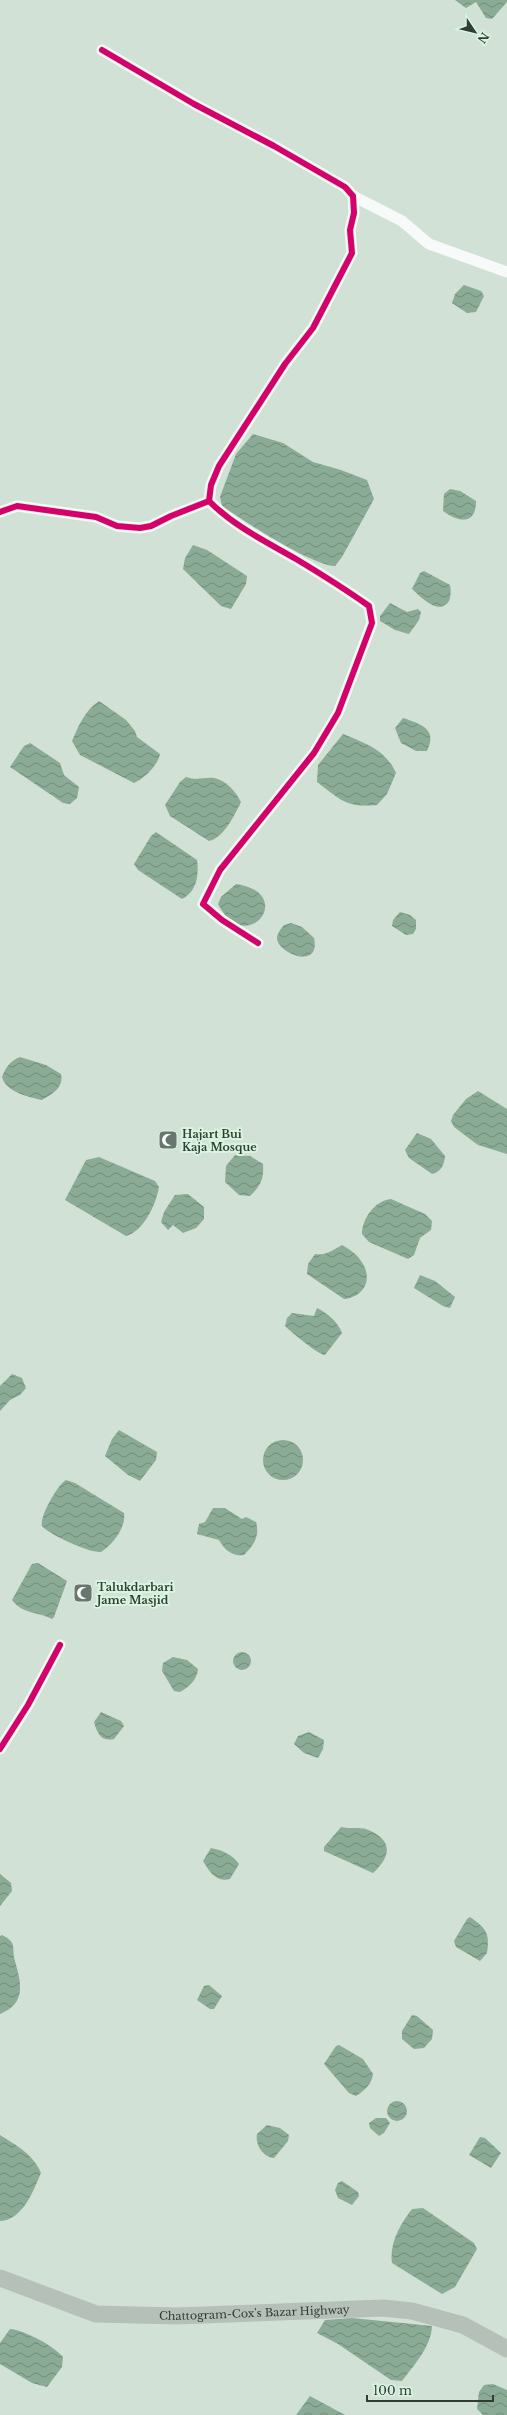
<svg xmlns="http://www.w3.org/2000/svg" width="507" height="2415" font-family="'Libre Baskerville',serif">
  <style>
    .water { fill: url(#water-waves) }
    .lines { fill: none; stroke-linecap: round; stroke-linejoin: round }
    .minor { stroke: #f8faf9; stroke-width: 11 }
    .highway { stroke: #b4c0b8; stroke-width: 17 }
    .cycleway-casing { stroke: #d8f5e0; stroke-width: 8 }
    .cycleway { stroke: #d6006c; stroke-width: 6 }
    .labels { text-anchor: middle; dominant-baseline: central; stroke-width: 4; stroke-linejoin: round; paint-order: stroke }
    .poi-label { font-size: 11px; font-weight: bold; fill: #313c34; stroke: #d8f5e0; text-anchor: start }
    .street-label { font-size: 11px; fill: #313c34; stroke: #d8f5e0 }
  </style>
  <defs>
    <pattern id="water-waves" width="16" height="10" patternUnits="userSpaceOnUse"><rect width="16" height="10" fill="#8aab95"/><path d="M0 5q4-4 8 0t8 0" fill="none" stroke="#718c7a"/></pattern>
  </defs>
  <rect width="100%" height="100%" fill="#d1e1d6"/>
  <g class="water">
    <path d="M455,0H507V2L492,19L486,18L476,2L466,8Z"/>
    <path d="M464,285L481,291L484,296L476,312L467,313L452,303L455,294Z"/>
    <path d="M253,434L283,443L313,462L341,470L367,480L374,499L342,557L335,566C311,565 244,521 222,506L220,497L236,454Z"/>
    <path d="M450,489L460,491L476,501C476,526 458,522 443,511L444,494Z"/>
    <path d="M193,545L207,550L247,576L246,584L231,609L221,606L183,569L185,558Z"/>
    <path d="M424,571L450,585C451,589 451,597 449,601C439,617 420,596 412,589L420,573Z"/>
    <path d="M390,603L407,612L418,609L421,612L419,620L409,634L395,630L380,621V616Z"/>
    <path d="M99,701L126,720L135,731L137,737L160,754C158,765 144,779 134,783L80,755L72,741C78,727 85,710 99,701Z"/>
    <path d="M403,718C421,724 438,729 427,751H416L401,743L395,728Z"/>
    <path d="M343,734C365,743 386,750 396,773L387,794L377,805C346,808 341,800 317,782L318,765Z"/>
    <path d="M30,743L60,763L64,775L79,787L77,798L70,804L63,803L10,767L24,746Z"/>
    <path d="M186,777C197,781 204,777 214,778C226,780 236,792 241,802C235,814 224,838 209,841L170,816L165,805L180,782Z"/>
    <path d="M156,832L197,860C199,875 197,891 182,899L138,870L134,864L151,836Z"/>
    <path d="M236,884C298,893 246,959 218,904L221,897Z"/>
    <path d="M400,912L410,915L416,920V929L413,934L406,935L392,926L393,920Z"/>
    <path d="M291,923L302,927L314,938C321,970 279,954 277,939C277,933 281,929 284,925Z"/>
    <path d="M20,1057L46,1065L61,1074C64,1088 52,1094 42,1100C28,1097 6,1092 2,1077C6,1067 10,1061 20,1057Z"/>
    <path d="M478,1091L507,1109V1154L478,1145L454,1127L451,1121L453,1115L466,1099Z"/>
    <path d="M417,1133L431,1139L445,1156C444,1165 442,1171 432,1174L409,1158L405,1150Z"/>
    <path d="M235,1155L250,1156L263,1164C264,1179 261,1185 250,1196L239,1195L225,1182L226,1166Z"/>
    <path d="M99,1157L155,1181L159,1187C156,1204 144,1231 126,1236L65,1200L86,1160Z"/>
    <path d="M188,1194L204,1207V1219L196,1228L183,1233L173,1225L168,1230L161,1222L164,1212L175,1195Z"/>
    <path d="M391,1199L425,1214L432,1221L431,1230L420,1238L414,1255L408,1259L369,1242L362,1234C362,1218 376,1200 391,1199Z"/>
    <path d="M342,1245C349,1249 357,1254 361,1261C374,1279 364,1297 344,1299L307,1274L308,1264L315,1254C326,1256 333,1250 342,1245Z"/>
    <path d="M420,1275L435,1281L455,1297L450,1308L443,1306L414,1288Z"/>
    <path d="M317,1308C327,1313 338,1322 342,1333L325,1355C320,1356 291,1332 285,1326L287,1318L292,1313L314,1316Z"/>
    <path d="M12,1374L22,1378L26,1388L20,1395L10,1400L0,1411V1386Z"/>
    <path d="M119,1430L157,1452L156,1460L140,1481L128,1475L105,1456L112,1439Z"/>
    <circle cx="283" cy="1460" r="20"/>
    <path d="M66,1480L75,1483L124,1513C126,1528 113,1544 101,1552C89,1553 50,1535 42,1526C39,1517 58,1484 66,1480Z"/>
    <path d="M213,1508H225L242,1519L246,1517L256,1522C260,1536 254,1545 244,1555C232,1557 224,1549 219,1540L197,1534L199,1524L205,1522Z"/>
    <path d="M38,1563L67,1581L54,1617L52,1619C39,1612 22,1614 12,1600L32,1564Z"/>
    <circle cx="242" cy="1661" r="9"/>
    <path d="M173,1657L187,1660L198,1669C197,1680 189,1687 180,1692L174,1691L162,1671L163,1663Z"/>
    <path d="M101,1712L121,1721L124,1726L114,1739C101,1742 97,1733 94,1722Z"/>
    <path d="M309,1732L324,1740L323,1749L318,1758L304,1753L294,1744L298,1736Z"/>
    <path d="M341,1827C349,1829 360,1827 366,1829C392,1839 393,1855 373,1873L324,1851V1847Z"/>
    <path d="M211,1848C222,1850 233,1855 239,1864L230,1879C216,1883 209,1871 203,1861Z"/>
    <path d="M0,1874L11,1883L12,1891L0,1906Z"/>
    <path d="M470,1917C486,1928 490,1933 487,1953L480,1961L456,1947L454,1941L467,1919Z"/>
    <path d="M2,1935C18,1943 11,1947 15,1961C21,1983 27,2003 0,2014V1936Z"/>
    <path d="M209,1985L222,1996L214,2009H210L197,2000L204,1986Z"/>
    <path d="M412,2015L417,2016L433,2030L432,2039L424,2048L414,2049L402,2039V2031Z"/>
    <path d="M339,2045L363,2059L373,2074C372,2084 364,2091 356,2096L349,2093L324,2064L336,2046Z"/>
    <circle cx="397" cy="2111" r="10"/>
    <path d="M376,2118H386L390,2123L384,2133L379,2136L370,2128L369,2123Z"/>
    <path d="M267,2125L280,2128L289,2135L288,2141L274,2158C263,2157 255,2145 257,2134Z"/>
    <path d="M0,2135C16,2145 34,2155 41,2173C33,2191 23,2220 0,2221Z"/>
    <path d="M480,2137L485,2138L501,2153L491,2168L469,2155Z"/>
    <path d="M342,2181L358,2192L359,2196L352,2205L338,2198L335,2190L338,2183Z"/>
    <path d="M423,2208L474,2243L477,2249L455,2287L442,2294L392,2263C389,2244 400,2224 412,2209Z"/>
    <path d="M352,2318L432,2326C431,2347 414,2365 402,2381L391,2380L338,2344L317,2333L325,2320Z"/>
    <path d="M10,2329C24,2330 54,2346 63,2357L62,2367L47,2387L32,2383L0,2364V2343Z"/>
    <path d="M493,2384L507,2390V2415H483L477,2409L479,2392L484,2385Z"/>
    <path d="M310,2396L345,2415H296Z"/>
  </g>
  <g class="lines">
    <g class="minor">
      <path d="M353,196L402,221L429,244L507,272"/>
      <path d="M209,501C235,527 265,541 296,559C321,574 345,589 369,606L372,623L338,713L314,753L220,870L203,904L222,920L258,943"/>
      <path d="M0,512L17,506L96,517L117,526L140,528L151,526L171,516L209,501L211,485L219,466L285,364L313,328L352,253L350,230L354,213L353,196L345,187L274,146L194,104L102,50"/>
      <path d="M0,1749L28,1705L60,1645"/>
    </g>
    <path class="highway" id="s1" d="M0,2278L96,2314L177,2316L383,2308L412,2311L463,2325L507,2349"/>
    <defs>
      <g id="cycleway">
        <path d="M209,501C235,527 265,541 296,559C321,574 345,589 369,606L372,623L338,713L314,753L220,870L203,904L222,920L258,943"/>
        <path d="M0,512L17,506L96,517L117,526L140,528L151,526L171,516L209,501L211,485L219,466L285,364L313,328L352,253L350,230L354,213L353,196L345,187L274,146L194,104L102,50"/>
        <path d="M0,1749L28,1705L60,1645"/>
      </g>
    </defs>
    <use href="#cycleway" class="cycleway-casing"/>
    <use href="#cycleway" class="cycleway"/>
  </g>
  <defs>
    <symbol id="mosque-square" viewBox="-11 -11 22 22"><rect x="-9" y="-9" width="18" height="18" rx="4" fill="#69766d" stroke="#d8f5e0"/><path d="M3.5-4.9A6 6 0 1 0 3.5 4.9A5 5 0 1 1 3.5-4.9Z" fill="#fff"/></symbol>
  </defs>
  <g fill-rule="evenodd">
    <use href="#mosque-square" x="157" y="1129" width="22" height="22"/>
    <use href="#mosque-square" x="72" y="1582" width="22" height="22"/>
  </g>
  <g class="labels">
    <g class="poi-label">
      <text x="182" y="1134">Hajart Bui<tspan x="182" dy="13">Kaja Mosque</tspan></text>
      <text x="97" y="1587">Talukdarbari<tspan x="97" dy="13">Jame Masjid</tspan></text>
    </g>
    <g class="street-label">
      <text stroke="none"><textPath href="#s1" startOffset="261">Chattogram-Cox's Bazar Highway</textPath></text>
    </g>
  </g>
  <g transform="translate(475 32) rotate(125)" stroke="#d8f5e0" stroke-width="3" paint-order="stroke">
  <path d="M0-3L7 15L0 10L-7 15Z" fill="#313c34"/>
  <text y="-6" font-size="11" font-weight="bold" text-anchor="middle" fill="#313c34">N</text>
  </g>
  <path d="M367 2395v6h126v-6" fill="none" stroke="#313c34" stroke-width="2"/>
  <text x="373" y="2395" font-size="12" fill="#313c34" stroke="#d8f5e0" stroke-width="3" paint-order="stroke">100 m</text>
</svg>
